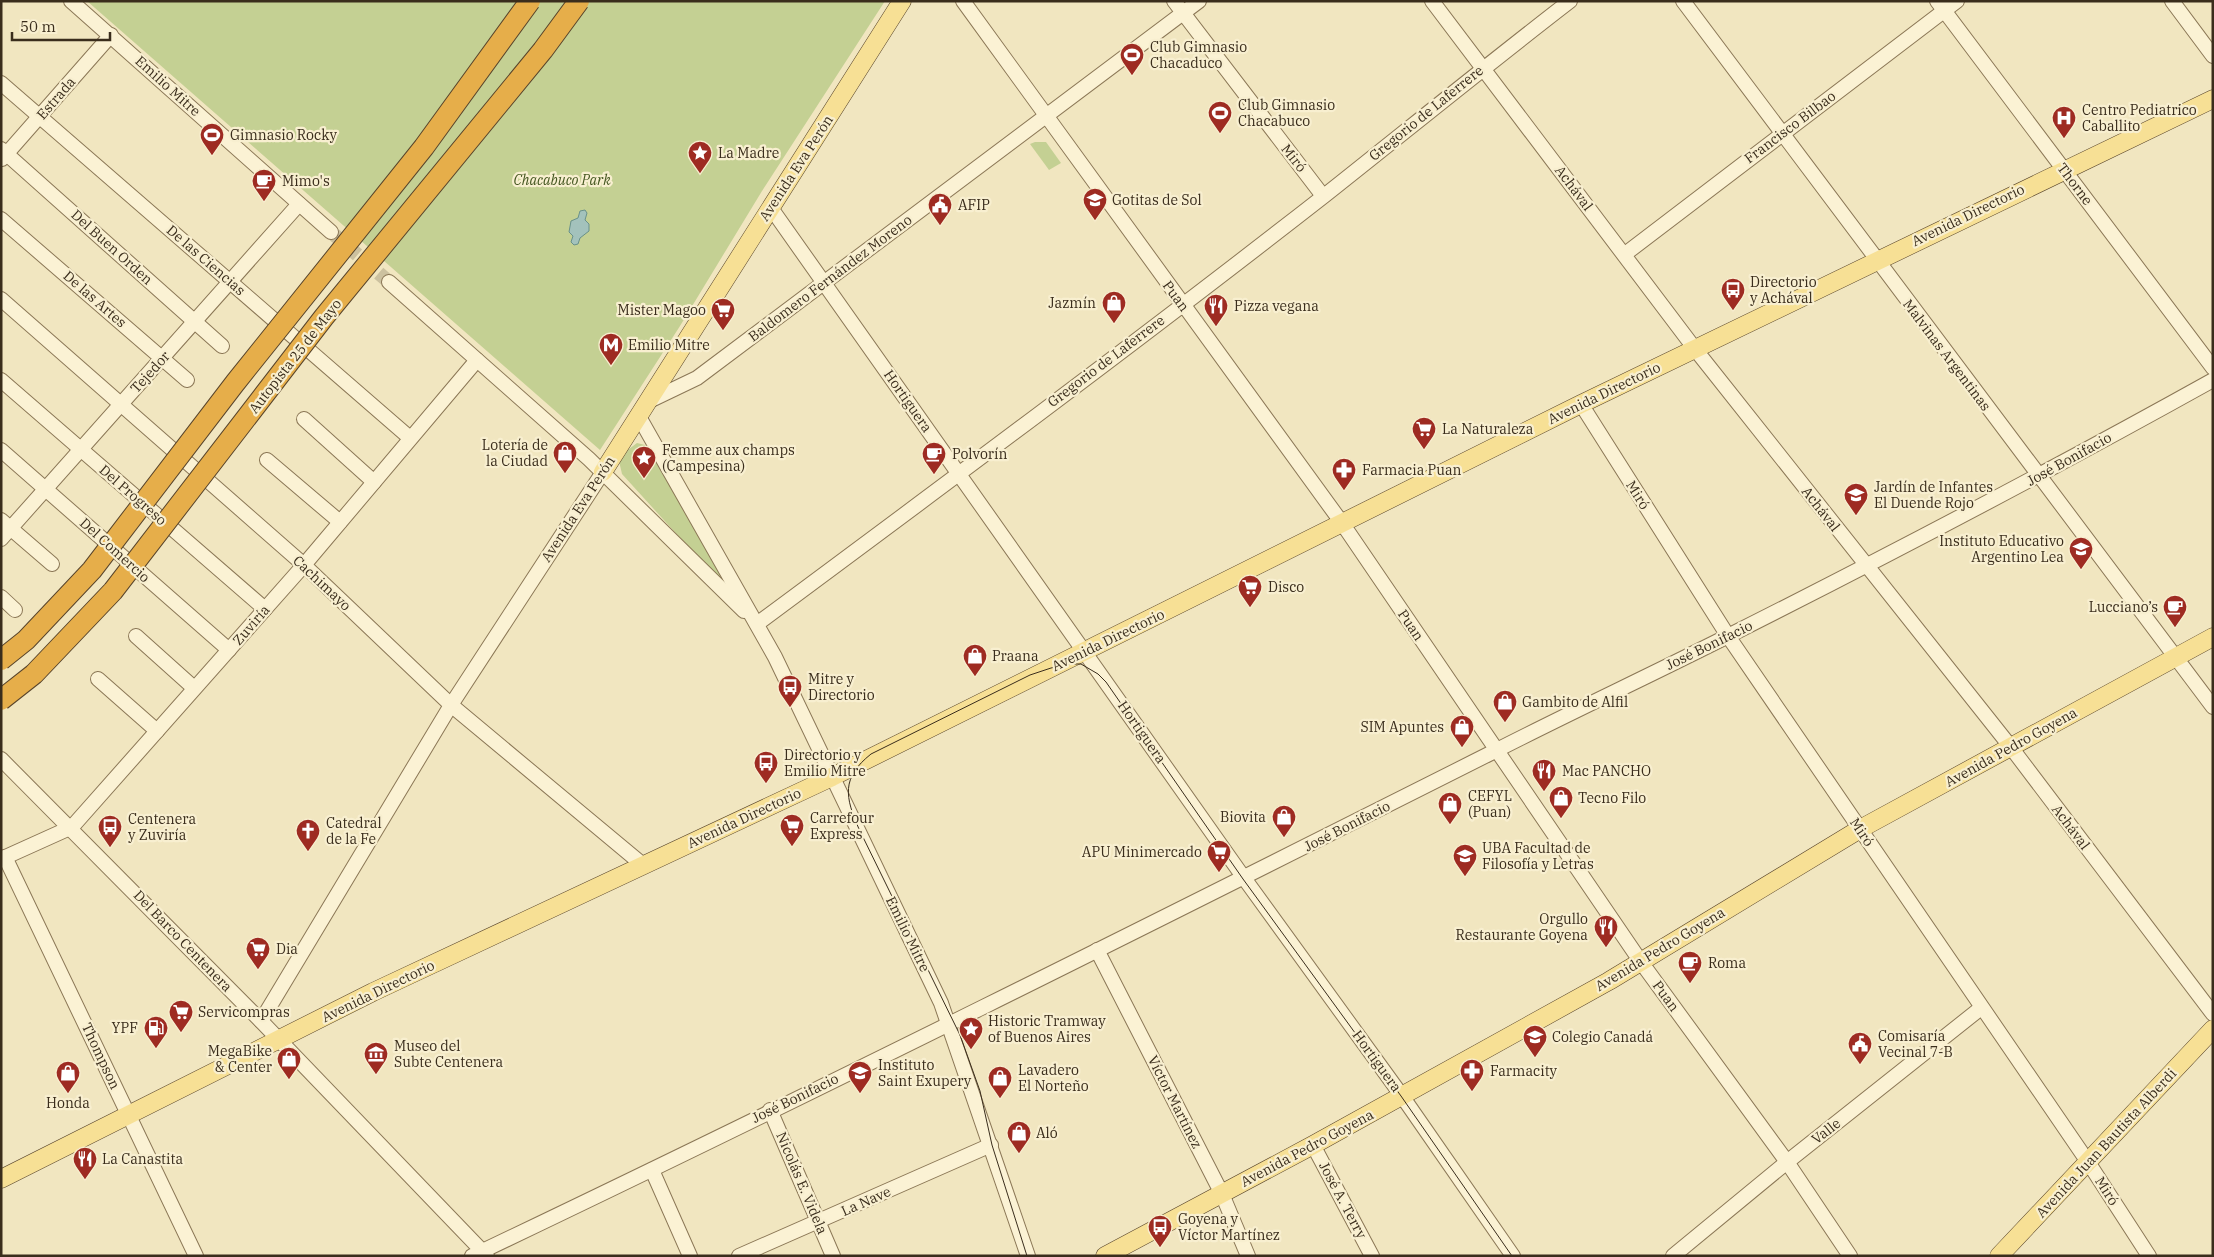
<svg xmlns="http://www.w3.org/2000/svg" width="2214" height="1257" font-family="'IBM Plex Serif',serif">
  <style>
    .green { fill: #c4d093 }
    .water { fill: #a3c2bc; stroke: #69918a }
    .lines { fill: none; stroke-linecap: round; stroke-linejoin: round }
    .minor-tunnel { stroke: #ccc19f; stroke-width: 14; stroke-dasharray: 14 7; stroke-linecap: butt }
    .minor-casing { stroke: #8b7756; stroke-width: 16 }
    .major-casing { stroke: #58442b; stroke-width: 19 }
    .minor { stroke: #fbf2d4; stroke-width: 14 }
    .major { stroke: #f7e095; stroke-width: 18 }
    .tram { stroke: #3a2d1c; stroke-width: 1 }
    .highway-bridge-casing { stroke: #58442b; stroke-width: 22; stroke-linecap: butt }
    .highway-bridge { stroke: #e6ae4a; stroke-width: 20 }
    .labels { text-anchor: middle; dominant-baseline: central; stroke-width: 4.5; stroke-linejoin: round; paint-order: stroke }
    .poi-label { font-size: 14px; fill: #3a2d1c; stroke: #f8efd0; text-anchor: start }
    .street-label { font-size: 14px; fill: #3a2d1c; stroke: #f8efd0 }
    .park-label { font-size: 14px; font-style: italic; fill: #455721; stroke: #f8efd0 }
  </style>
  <rect width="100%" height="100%" fill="#f1e6c0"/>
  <g class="green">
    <path d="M87,1H885L762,191L680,326L600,450Z"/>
    <path d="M1035,142H1046L1061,163L1049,170L1030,144Z"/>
    <path d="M637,443L645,445L649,449L745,606L743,607L622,474L619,461L625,452Z"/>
  </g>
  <path class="water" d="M585,210L587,213L585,220L589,224V231L580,238L578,244L574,245L571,242L573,236L569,232L571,221L578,218L580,211Z"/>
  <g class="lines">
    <path class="minor-tunnel" d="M331,232L389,282"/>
    <defs>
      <g id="minor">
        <path d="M71,1L331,232"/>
        <path d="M963,1L1342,523L1641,962L1787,1162L1850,1256"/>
        <path d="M1174,1L1323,196"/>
        <path d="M1432,1L1695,349L2010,746L2213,1014"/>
        <path d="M1683,1L2213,707"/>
        <path d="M1937,1L2213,368"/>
        <path d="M2172,1L2213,56"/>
        <path d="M1,83L410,438"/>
        <path d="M1,149L222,346"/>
        <path d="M2,159L111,35"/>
        <path d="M771,208L1244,878L1402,1096L1513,1256"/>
        <path d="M1,219L187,380"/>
        <path d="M1625,254L1957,1"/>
        <path d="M389,282L589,459L744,611"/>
        <path d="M1,299L304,565L451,705L643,865"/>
        <path d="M1,380L265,609"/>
        <path d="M647,402L697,378L1199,1"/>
        <path d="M1581,404L1728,636L2088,1162L2149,1256"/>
        <path d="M638,415L775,657L941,1003L1028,1256"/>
        <path d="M304,419L374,482"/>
        <path d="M1,450L229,650"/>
        <path d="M267,460L340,522"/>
        <path d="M1,520L52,564"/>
        <path d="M1,539L299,204"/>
        <path d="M1,597L15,610"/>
        <path d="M757,624C947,483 1137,342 1324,196C1406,131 1487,65 1570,1"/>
        <path d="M136,636L194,688"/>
        <path d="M98,679L157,731"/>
        <path d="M1,759L261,1021L487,1256"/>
        <path d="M5,857L196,1256"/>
        <path d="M1,859L72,827L304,565L477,360"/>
        <path d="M1097,950L1222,1194L1248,1256"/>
        <path d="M261,1021L451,705L603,472"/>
        <path d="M770,1110L833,1256"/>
        <path d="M1313,1145L1372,1256"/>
        <path d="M652,1170L690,1256"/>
        <path d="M472,1256C814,1093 1153,923 1491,753C1569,713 1649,676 1728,636C1891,554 2053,469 2213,380"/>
        <path d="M739,1256L991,1145"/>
        <path d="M1673,1256L1787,1162L1981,1008"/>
      </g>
      <g id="major">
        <path d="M603,472L902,1"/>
        <path d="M1,1179L373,992L832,777L1581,404L2213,99"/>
        <path d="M1105,1256L1313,1145L1609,981L1860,829L2213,637"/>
        <path d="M1999,1256L2213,1029"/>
      </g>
    </defs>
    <use href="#minor" class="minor-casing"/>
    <use href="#major" class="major-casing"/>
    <use href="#minor" class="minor"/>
    <use href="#major" class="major"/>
    <path class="tram" d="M1027,1256L992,1145L980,1091L960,1035L859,829C845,797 841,778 871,754L1030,675L1051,668L1069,664H1081L1098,674L1106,682L1243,879L1401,1096L1512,1256"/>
    <defs>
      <g id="highway-bridge">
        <path d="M1,660L26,640L92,570L235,383L424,147L530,1"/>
        <path d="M1,700L34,674L113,591L324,317L543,50L579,1"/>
      </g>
    </defs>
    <use href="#highway-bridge" class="highway-bridge-casing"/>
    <use href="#highway-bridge" class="highway-bridge"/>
  </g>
  <defs>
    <symbol id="stadium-pin" viewBox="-11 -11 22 30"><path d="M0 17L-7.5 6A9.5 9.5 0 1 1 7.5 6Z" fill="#9e2b22" stroke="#f8efd0"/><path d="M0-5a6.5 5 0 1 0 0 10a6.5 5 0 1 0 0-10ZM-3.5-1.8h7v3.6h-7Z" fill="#fff"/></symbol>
    <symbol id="hospital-pin" viewBox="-11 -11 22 30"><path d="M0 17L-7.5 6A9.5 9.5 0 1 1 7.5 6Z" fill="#9e2b22" stroke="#f8efd0"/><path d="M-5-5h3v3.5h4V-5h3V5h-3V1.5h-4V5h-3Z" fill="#fff"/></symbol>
    <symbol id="sight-pin" viewBox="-11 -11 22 30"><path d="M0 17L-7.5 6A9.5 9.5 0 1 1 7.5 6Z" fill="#9e2b22" stroke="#f8efd0"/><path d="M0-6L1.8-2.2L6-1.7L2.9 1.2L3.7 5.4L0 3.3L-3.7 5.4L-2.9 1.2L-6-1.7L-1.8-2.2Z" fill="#fff"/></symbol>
    <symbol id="cafe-pin" viewBox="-11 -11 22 30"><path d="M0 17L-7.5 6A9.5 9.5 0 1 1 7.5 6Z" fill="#9e2b22" stroke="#f8efd0"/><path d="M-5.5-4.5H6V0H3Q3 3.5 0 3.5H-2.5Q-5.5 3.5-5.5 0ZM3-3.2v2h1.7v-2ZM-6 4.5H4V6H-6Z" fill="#fff"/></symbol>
    <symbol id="school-pin" viewBox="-11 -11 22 30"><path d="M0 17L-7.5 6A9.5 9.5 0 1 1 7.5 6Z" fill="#9e2b22" stroke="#f8efd0"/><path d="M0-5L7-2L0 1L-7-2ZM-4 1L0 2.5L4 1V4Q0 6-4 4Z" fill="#fff"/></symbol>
    <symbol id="civic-pin" viewBox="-11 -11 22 30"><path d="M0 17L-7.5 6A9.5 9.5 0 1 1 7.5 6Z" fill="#9e2b22" stroke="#f8efd0"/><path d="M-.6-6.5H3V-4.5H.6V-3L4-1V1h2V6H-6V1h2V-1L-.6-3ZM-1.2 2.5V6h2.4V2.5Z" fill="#fff"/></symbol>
    <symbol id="bus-pin" viewBox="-11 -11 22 30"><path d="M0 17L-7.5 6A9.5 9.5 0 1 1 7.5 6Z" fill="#9e2b22" stroke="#f8efd0"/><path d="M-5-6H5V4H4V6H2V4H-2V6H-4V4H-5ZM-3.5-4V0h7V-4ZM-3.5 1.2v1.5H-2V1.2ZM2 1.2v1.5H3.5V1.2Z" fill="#fff"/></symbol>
    <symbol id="shop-pin" viewBox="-11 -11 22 30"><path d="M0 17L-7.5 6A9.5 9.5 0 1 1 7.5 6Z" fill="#9e2b22" stroke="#f8efd0"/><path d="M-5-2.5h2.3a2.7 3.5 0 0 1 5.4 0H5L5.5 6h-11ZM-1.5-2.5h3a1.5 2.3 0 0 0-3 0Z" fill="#fff"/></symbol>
    <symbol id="restaurant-pin" viewBox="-11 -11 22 30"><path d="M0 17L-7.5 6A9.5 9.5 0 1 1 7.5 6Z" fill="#9e2b22" stroke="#f8efd0"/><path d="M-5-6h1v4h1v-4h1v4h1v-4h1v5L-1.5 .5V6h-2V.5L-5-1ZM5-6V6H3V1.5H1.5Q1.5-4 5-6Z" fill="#fff"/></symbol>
    <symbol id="supermarket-pin" viewBox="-11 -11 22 30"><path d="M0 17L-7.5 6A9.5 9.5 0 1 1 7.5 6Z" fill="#9e2b22" stroke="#f8efd0"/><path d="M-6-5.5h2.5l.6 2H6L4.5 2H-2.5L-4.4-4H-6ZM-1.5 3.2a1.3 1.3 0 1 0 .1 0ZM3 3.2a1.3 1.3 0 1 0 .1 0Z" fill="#fff"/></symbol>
    <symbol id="metro-pin" viewBox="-11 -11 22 30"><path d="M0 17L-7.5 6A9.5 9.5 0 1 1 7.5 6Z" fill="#9e2b22" stroke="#f8efd0"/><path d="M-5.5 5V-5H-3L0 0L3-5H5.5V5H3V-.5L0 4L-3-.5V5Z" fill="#fff"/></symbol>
    <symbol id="pharmacy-pin" viewBox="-11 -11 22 30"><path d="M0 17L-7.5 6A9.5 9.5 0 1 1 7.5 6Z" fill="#9e2b22" stroke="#f8efd0"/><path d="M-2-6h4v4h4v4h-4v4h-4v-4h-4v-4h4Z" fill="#fff"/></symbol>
    <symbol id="university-pin" viewBox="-11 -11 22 30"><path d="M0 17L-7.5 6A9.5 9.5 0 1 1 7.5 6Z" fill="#9e2b22" stroke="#f8efd0"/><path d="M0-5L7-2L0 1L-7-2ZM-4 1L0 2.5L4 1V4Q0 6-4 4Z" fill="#fff"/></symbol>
    <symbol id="church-pin" viewBox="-11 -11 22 30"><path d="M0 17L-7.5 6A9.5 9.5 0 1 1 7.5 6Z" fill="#9e2b22" stroke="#f8efd0"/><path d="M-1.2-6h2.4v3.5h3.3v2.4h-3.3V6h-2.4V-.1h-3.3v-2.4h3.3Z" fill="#fff"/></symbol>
    <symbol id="fuel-pin" viewBox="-11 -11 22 30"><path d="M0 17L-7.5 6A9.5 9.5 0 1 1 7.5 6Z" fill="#9e2b22" stroke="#f8efd0"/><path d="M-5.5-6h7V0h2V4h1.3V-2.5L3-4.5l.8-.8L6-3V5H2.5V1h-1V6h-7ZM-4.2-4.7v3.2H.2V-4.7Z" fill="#fff"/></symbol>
    <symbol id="museum-pin" viewBox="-11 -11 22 30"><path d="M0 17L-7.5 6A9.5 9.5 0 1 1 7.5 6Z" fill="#9e2b22" stroke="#f8efd0"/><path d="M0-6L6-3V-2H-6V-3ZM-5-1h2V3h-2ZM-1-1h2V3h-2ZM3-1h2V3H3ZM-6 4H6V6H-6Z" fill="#fff"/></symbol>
  </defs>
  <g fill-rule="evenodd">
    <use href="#stadium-pin" x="1118" y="41" width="28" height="38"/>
    <use href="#stadium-pin" x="1206" y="99" width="28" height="38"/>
    <use href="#hospital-pin" x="2050" y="104" width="28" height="38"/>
    <use href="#stadium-pin" x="198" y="121" width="28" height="38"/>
    <use href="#sight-pin" x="686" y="139" width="28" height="38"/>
    <use href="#cafe-pin" x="250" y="167" width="28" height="38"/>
    <use href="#school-pin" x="1081" y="186" width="28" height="38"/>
    <use href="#civic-pin" x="926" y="191" width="28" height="38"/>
    <use href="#bus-pin" x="1719" y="276" width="28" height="38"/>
    <use href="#shop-pin" x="1100" y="289" width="28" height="38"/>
    <use href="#restaurant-pin" x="1202" y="292" width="28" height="38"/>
    <use href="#supermarket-pin" x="709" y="296" width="28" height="38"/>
    <use href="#metro-pin" x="597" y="331" width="28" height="38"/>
    <use href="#supermarket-pin" x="1410" y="415" width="28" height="38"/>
    <use href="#shop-pin" x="551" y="439" width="28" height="38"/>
    <use href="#cafe-pin" x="920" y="440" width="28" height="38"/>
    <use href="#sight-pin" x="630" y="444" width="28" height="38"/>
    <use href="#pharmacy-pin" x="1330" y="456" width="28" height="38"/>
    <use href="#school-pin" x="1842" y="481" width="28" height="38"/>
    <use href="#university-pin" x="2067" y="535" width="28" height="38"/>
    <use href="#supermarket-pin" x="1236" y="573" width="28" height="38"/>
    <use href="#cafe-pin" x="2161" y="593" width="28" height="38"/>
    <use href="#shop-pin" x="961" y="642" width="28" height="38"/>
    <use href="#bus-pin" x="776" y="673" width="28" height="38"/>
    <use href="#shop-pin" x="1491" y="688" width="28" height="38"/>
    <use href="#shop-pin" x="1448" y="713" width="28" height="38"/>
    <use href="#bus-pin" x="752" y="749" width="28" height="38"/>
    <use href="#restaurant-pin" x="1530" y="757" width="28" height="38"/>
    <use href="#shop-pin" x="1547" y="784" width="28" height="38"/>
    <use href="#shop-pin" x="1436" y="790" width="28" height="38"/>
    <use href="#shop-pin" x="1270" y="803" width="28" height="38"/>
    <use href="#supermarket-pin" x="778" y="812" width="28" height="38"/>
    <use href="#bus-pin" x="96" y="813" width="28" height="38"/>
    <use href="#church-pin" x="294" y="817" width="28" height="38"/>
    <use href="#supermarket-pin" x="1205" y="838" width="28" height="38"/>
    <use href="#university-pin" x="1451" y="842" width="28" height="38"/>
    <use href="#restaurant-pin" x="1592" y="913" width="28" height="38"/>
    <use href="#supermarket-pin" x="244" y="935" width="28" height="38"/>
    <use href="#cafe-pin" x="1676" y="949" width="28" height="38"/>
    <use href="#supermarket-pin" x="167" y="998" width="28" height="38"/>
    <use href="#fuel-pin" x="142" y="1014" width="28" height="38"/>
    <use href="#sight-pin" x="957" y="1015" width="28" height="38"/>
    <use href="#school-pin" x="1521" y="1023" width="28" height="38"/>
    <use href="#civic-pin" x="1846" y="1030" width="28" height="38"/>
    <use href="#museum-pin" x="362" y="1040" width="28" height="38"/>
    <use href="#shop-pin" x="275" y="1045" width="28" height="38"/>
    <use href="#pharmacy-pin" x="1458" y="1057" width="28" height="38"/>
    <use href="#shop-pin" x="54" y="1059" width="28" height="38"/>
    <use href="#school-pin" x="846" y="1059" width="28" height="38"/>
    <use href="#shop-pin" x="986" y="1064" width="28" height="38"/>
    <use href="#shop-pin" x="1005" y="1119" width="28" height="38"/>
    <use href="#restaurant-pin" x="71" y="1145" width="28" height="38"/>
    <use href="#bus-pin" x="1146" y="1213" width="28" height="38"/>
  </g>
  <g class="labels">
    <g class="poi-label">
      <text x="1150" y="47">Club Gimnasio<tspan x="1150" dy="16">Chacaduco</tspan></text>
      <text x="1238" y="105">Club Gimnasio<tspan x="1238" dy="16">Chacabuco</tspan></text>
      <text x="2082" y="110">Centro Pediatrico<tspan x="2082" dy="16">Caballito</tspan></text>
      <text x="230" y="135">Gimnasio Rocky</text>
      <text x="718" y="153">La Madre</text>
      <text x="282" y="181">Mimo's</text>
      <text x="1112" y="200">Gotitas de Sol</text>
      <text x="958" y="205">AFIP</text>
      <text x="1750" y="282">Directorio<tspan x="1750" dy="16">y Achával</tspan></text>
      <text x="1096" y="303" text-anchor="end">Jazmín</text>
      <text x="1234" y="306">Pizza vegana</text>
      <text x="706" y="310" text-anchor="end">Mister Magoo</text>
      <text x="628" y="345">Emilio Mitre</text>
      <text x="1442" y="429">La Naturaleza</text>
      <text x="548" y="445" text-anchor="end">Lotería de<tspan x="548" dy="16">la Ciudad</tspan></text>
      <text x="662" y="450">Femme aux champs<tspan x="662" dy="16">(Campesina)</tspan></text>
      <text x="952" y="454">Polvorín</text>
      <text x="1362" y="470">Farmacia Puan</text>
      <text x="1874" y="487">Jardín de Infantes<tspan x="1874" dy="16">El Duende Rojo</tspan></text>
      <text x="2064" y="541" text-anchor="end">Instituto Educativo<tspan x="2064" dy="16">Argentino Lea</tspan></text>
      <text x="1268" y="587">Disco</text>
      <text x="2158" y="607" text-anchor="end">Lucciano’s</text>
      <text x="992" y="656">Praana</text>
      <text x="808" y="679">Mitre y<tspan x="808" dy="16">Directorio</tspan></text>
      <text x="1522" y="702">Gambito de Alfil</text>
      <text x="1444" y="727" text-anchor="end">SIM Apuntes</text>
      <text x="784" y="755">Directorio y<tspan x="784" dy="16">Emilio Mitre</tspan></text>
      <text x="1562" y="771">Mac PANCHO</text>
      <text x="1468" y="796">CEFYL<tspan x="1468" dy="16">(Puan)</tspan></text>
      <text x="1578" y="798">Tecno Filo</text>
      <text x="1266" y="817" text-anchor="end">Biovita</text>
      <text x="810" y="818">Carrefour<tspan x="810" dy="16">Express</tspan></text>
      <text x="128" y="819">Centenera<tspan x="128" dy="16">y Zuviría</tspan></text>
      <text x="326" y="823">Catedral<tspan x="326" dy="16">de la Fe</tspan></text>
      <text x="1482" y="848">UBA Facultad de<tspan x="1482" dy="16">Filosofía y Letras</tspan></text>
      <text x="1202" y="852" text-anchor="end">APU Minimercado</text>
      <text x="1588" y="919" text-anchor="end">Orgullo<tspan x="1588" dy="16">Restaurante Goyena</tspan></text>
      <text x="276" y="949">Dia</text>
      <text x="1708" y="963">Roma</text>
      <text x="198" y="1012">Servicompras</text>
      <text x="988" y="1021">Historic Tramway<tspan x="988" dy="16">of Buenos Aires</tspan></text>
      <text x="138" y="1028" text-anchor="end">YPF</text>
      <text x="1878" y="1036">Comisaría<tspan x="1878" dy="16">Vecinal 7-B</tspan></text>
      <text x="1552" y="1037">Colegio Canadá</text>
      <text x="394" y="1046">Museo del<tspan x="394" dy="16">Subte Centenera</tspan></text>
      <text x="272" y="1051" text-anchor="end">MegaBike<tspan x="272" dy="16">&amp; Center</tspan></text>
      <text x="878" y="1065">Instituto<tspan x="878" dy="16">Saint Exupery</tspan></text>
      <text x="1018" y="1070">Lavadero<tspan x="1018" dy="16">El Norteño</tspan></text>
      <text x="1490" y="1071">Farmacity</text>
      <text x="68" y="1103" text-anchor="middle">Honda</text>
      <text x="1036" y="1133">Aló</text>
      <text x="102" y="1159">La Canastita</text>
      <text x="1178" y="1219">Goyena y<tspan x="1178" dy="16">Víctor Martínez</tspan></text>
    </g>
    <g class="street-label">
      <text transform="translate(168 86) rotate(42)">Emilio Mitre</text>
      <text transform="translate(56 98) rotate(-49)">Estrada</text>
      <text transform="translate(1426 113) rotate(-39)">Gregorio de Laferrere</text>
      <text transform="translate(1790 127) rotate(-37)">Francisco Bilbao</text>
      <text transform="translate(1294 158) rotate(52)">Miró</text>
      <text transform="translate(796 168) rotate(-57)">Avenida Eva Perón</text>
      <text transform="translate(2075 184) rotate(53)">Thorne</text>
      <text transform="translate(1574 188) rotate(53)">Achával</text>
      <text transform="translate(1968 215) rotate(-26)">Avenida Directorio</text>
      <text transform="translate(112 247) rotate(42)">Del Buen Orden</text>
      <text transform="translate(206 260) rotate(41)">De las Ciencias</text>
      <text transform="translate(830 278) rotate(-37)">Baldomero Fernández Moreno</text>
      <text transform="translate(1176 296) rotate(54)">Puan</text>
      <text transform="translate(95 299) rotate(41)">De las Artes</text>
      <text transform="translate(1947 355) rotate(53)">Malvinas Argentinas</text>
      <text transform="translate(295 356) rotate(-52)">Autopista 25 de Mayo</text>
      <text transform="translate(1106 361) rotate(-37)">Gregorio de Laferrere</text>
      <text transform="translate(150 372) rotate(-48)">Tejedor</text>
      <text transform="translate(1604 393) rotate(-26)">Avenida Directorio</text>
      <text transform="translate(908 401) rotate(55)">Hortiguera</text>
      <text transform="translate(2069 459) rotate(-29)">José Bonifacio</text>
      <text transform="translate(133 495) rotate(41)">Del Progreso</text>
      <text transform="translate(1638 495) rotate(58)">Miró</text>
      <text transform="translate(578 509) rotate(-57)">Avenida Eva Perón</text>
      <text transform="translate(1821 509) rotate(52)">Achával</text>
      <text transform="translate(115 550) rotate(42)">Del Comercio</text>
      <text transform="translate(322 583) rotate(43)">Cachimayo</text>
      <text transform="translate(251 625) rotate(-49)">Zuviría</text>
      <text transform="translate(1411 625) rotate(56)">Puan</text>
      <text transform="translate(1108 640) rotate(-26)">Avenida Directorio</text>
      <text transform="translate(1709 645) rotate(-26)">José Bonifacio</text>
      <text transform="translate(1142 732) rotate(55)">Hortiguera</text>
      <text transform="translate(2011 747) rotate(-29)">Avenida Pedro Goyena</text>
      <text transform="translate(744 818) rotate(-25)">Avenida Directorio</text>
      <text transform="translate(1347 826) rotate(-27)">José Bonifacio</text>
      <text transform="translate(2071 827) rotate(53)">Achával</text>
      <text transform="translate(1862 832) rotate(56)">Miró</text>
      <text transform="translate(908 934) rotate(64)">Emilio Mitre</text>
      <text transform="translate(183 941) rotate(46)">Del Barco Centenera</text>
      <text transform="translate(1660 949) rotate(-31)">Avenida Pedro Goyena</text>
      <text transform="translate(378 991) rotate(-26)">Avenida Directorio</text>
      <text transform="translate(1666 996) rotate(54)">Puan</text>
      <text transform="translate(101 1056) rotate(65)">Thompson</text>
      <text transform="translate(1377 1061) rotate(54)">Hortiguera</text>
      <text transform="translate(795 1098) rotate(-26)">José Bonifacio</text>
      <text transform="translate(1175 1102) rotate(63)">Víctor Martínez</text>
      <text transform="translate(1826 1131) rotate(-38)">Valle</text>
      <text transform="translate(2106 1143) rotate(-47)">Avenida Juan Bautista Alberdi</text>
      <text transform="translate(1307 1148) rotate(-28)">Avenida Pedro Goyena</text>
      <text transform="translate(802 1183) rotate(67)">Nicolás E. Videla</text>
      <text transform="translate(2107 1191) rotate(57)">Miró</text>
      <text transform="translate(1343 1200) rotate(62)">José A. Terry</text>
      <text transform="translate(866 1201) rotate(-24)">La Nave</text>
    </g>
    <g class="park-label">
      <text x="562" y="180">Chacabuco Park</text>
    </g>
  </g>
  <rect width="2214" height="1257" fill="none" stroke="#3a2d1c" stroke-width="5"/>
  <path d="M12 32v8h98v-8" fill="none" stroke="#3a2d1c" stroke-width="2.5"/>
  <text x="20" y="32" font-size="15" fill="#3a2d1c" stroke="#f8efd0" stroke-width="4" paint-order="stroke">50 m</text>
</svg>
